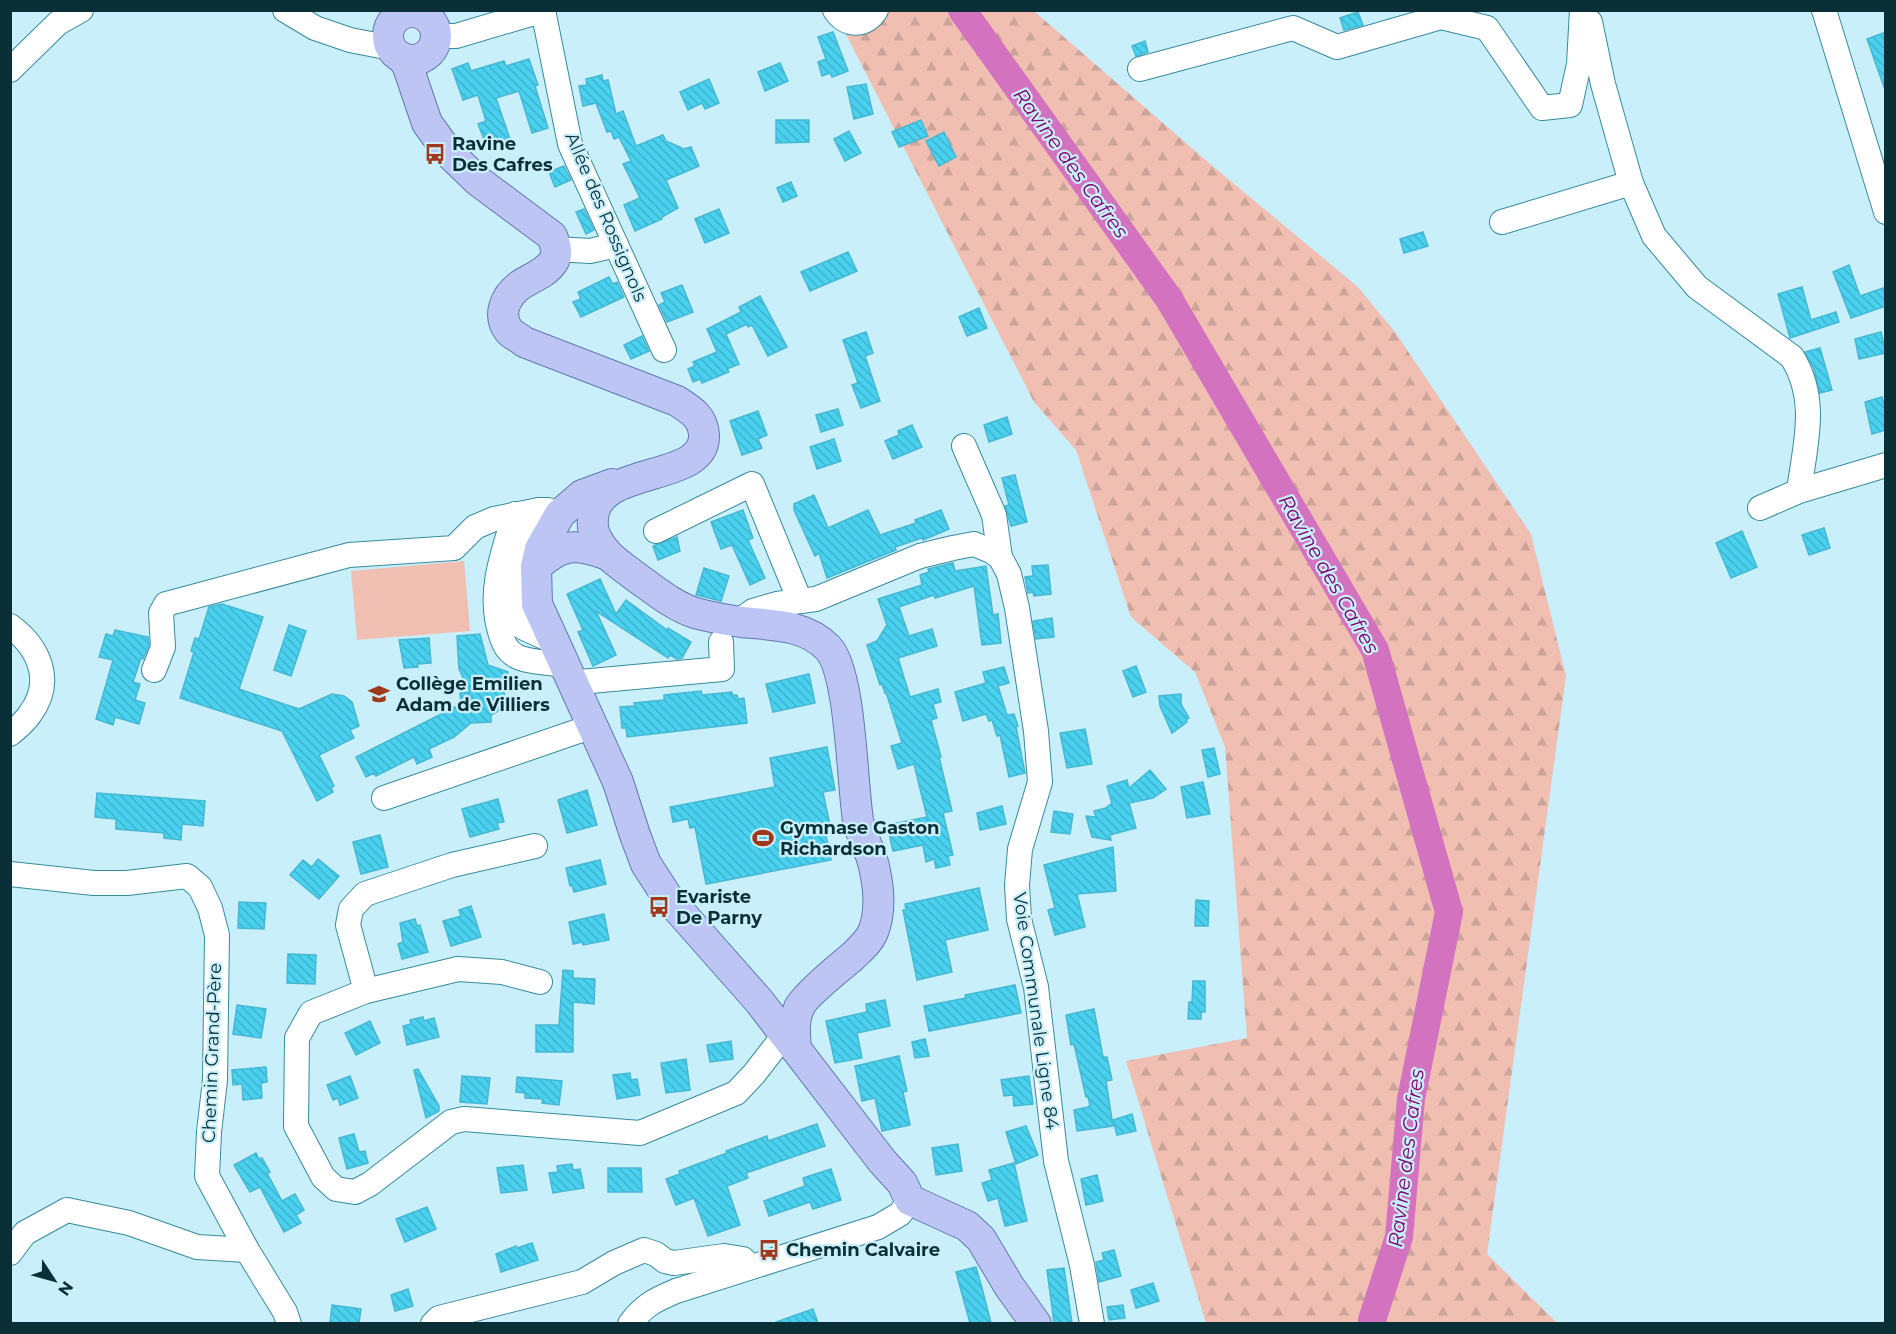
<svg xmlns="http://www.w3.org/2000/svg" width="1896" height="1334" font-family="Montserrat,sans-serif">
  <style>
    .forest { fill: url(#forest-firs) }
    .garden { fill: #f0bfb2 }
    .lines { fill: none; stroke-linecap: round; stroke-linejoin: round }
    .river { stroke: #d372be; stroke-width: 28 }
    .building { fill: url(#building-back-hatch); stroke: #48b8d2; stroke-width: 1.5 }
    .minor-casing { stroke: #378b9f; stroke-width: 26 }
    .major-casing { stroke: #6278af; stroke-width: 32 }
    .minor { stroke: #fff; stroke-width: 24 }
    .major { stroke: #bdc5f5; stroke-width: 30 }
    .labels { text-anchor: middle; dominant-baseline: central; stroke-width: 4.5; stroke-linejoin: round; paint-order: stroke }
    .poi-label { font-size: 18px; font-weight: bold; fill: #0b2f37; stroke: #c8effa; text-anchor: start }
    .street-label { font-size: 18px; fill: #0b2f37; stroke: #c8effa }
    .water-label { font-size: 20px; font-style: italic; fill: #80006f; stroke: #c8effa }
  </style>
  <defs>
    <pattern id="forest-firs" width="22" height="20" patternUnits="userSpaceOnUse" patternTransform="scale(1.5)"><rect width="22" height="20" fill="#f0bfb2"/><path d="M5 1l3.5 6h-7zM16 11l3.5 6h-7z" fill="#cca49a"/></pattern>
    <pattern id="building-back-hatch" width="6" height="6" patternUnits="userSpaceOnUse" patternTransform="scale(1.5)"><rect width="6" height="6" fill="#49d1ef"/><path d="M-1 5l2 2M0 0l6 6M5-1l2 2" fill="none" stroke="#3eb4ce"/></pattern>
  </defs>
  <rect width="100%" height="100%" fill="#c8effa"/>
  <path class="forest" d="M834,11H1034L1209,163L1358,287L1395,332L1531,534L1566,676L1487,1254L1557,1323H1206L1126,1061L1247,1038L1225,747L1195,672L1131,617L1076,450L1034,402Z"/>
  <path class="garden" d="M464,561L470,631L357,640L351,571Z"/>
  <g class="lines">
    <path class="river" d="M962,10L1169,299L1375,650L1449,912L1411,1099L1399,1237L1372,1320L1373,1324"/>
  </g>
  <g class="building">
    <path d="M1358,12L1363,25L1344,30L1340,18Z"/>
    <path d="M833,32L848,71L832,77L830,73L822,76L818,62L826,59L818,37Z"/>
    <path d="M1886,32V87H1884L1867,39Z"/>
    <path d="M1145,41L1148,52L1136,56L1132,46Z"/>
    <path d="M529,59L538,85L535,86L548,128L532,133L519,91L496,98L510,139L487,147L478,124L486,121L478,95L463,100L452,69L468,63L471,71L504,61L506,66Z"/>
    <path d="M780,63L788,81L765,91L758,72Z"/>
    <path d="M602,75L603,81L608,80L616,114L623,111L636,146L663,135L666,141L684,149L691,147L699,166L666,180L678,208L662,217V219L635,231L624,205L640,198L623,164L631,161L619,137L614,139L611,131L607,132L596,103L583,106L579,86L587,85L586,79Z"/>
    <path d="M709,79L719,103L705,109L702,103L688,110L680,92Z"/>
    <path d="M866,84L873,114L854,119L847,87Z"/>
    <path d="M776,120H809V142L776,143Z"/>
    <path d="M921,120L928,136L899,147L892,132Z"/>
    <path d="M849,131L861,153L845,161L834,139Z"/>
    <path d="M944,132L956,157L939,166L926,141Z"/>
    <path d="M564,166L571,180L555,187L549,172Z"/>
    <path d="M791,182L797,196L783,202L777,188Z"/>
    <path d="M584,209L594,230L586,234L576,212Z"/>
    <path d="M719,209L729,233L705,243L695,219Z"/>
    <path d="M1423,232L1428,246L1404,253L1400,239Z"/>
    <path d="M848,252L857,271L810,291L801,272Z"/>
    <path d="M1849,265L1860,296L1886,287V306L1851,318L1833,272Z"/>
    <path d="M609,277L613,284L617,282L624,297L581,317L573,302L581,299L578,292Z"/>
    <path d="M682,285L693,312L667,322L659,305L665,302L661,293Z"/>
    <path d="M1802,287L1811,320L1836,312L1839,322L1790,338L1778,294Z"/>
    <path d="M760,296L787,347L768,356L752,325L748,327L747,324L726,334L739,364L727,369L729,372L702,383L700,379L693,382L688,369L695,366L693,362L717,352L707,329L741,312L739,307Z"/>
    <path d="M979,308L987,328L967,336L959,317Z"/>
    <path d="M866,332L873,353L865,356L880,401L861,408L852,385L858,383L843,340Z"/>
    <path d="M1881,332L1886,353L1859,359L1855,339Z"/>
    <path d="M642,336L649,351L631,359L624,345Z"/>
    <path d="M1820,348L1832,390L1820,393L1814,369L1805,352Z"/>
    <path d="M1882,397L1886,410V430L1872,434L1865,402Z"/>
    <path d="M838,409L843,425L821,432L816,415Z"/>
    <path d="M758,411L767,435L758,439L762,448L742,455L730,421Z"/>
    <path d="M1007,417L1012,434L989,442L984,425Z"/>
    <path d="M912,425L922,447L893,459L885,441L899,435L898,431Z"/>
    <path d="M834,439L841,461L817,469L810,447Z"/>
    <path d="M1015,475L1027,522L1011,526L1005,506L1009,505L1002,478Z"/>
    <path d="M814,495L828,528L868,510L880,535L916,523L915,520L941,510L949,529L923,540L922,538L895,547L896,550L827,578L819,553L815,556L794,510V504Z"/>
    <path d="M743,510L753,538L748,540L765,578L750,585L732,545L721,549L711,522Z"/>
    <path d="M1824,528L1830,548L1809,555L1802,535Z"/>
    <path d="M1742,531L1757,567L1731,578L1716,543Z"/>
    <path d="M677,537L680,551L658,560L653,546Z"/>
    <path d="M953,563L955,571L986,566L993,615L998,614L1001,643L982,645L974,586L935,598L934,595L899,607L909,636L932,629L937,646L898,658L910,697L938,689L941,702L933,704L937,718L931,720L941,757H939L952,811L943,813L953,855L948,856L950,865L936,868L934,859L926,862L923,845L893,851L887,825L927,817L914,764L898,769L891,746L902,743L886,692L885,693L882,684L880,685L867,645L877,641L887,625L878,599L922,585L920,575L929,572L928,569Z"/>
    <path d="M1048,565L1051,594L1034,596L1033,592L1028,593L1025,577L1033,576L1032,566Z"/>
    <path d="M704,568L729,576L721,601L696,595Z"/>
    <path d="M600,579L616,614L626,600L667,630L668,628L691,642L682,658L677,659L670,655L668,658L596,611L616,655L593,666L578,632L583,630L567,594Z"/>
    <path d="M222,604L263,617L239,689L299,709L332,694L344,696L352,702L359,726L350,730L354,738L319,755L334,786L331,788L333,792L317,801L282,731L180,698L194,652L191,651L195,638L199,639L209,607Z"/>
    <path d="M1052,618L1054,637L1036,639L1033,621Z"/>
    <path d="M289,625L306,631L291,676L274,670Z"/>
    <path d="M115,630L148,637L149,645L143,659L141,658L133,682L140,684L135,700L145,703L139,724L115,717L113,725L96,719L113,660L99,657L106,634L113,636Z"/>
    <path d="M480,634L488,665L508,672L504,686L505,707L491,715V722L471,723L454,737L429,749L432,757L417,764L414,757L376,776L374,773L366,777L356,757L461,704L460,693L470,692L459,669L457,636Z"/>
    <path d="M429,638L431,663L417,664L418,667L404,668L399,640Z"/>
    <path d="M1136,666L1146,692L1133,697L1123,671Z"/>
    <path d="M1004,667L1009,683L998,686L1007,715L1014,714L1018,726L1016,727L1025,773L1009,777L1000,735L997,736L992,720L989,721L986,714L963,721L955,692L986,683L983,672Z"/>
    <path d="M809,674L815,703L773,712L766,684Z"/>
    <path d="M701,691L702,695L732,692V695H737L738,699L744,698L747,723L627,737L626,728H622L620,707L635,706L634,703L664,700V695Z"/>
    <path d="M1181,694V704L1189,718L1186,720L1187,722L1172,733L1160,706L1159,696Z"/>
    <path d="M1085,729L1092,764L1067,768L1060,733Z"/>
    <path d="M827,747L835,790L823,792L831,830L825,831L831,860L706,884L695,827L690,828L688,819L673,822L670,807L775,787L770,758Z"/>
    <path d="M1214,748L1220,774L1208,777L1202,750Z"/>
    <path d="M1150,770L1166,789L1153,798L1129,803L1136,828L1110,835L1111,840L1092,837L1086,816L1096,817L1094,811L1106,808L1112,803L1107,786L1127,780L1129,788Z"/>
    <path d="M1203,782L1210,814L1187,818L1181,787Z"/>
    <path d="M587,790L597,825L567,833L558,800Z"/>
    <path d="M97,793L205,801L203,826L182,824L181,840L164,838V833L116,829V819L95,817Z"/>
    <path d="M498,799L504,822L497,823L499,829L470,837L462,809Z"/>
    <path d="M1002,806L1006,824L980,830L977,813Z"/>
    <path d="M1054,811L1073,814L1070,834L1051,832Z"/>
    <path d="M380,835L388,867L361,874L353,842Z"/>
    <path d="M1113,847L1116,891L1077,894L1085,927L1055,935L1048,910L1055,908L1044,865Z"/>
    <path d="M318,859L339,876L319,899L290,875L303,860L312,867Z"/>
    <path d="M600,860L606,884L574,892L572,885L570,886L566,868Z"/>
    <path d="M979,888L988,930L945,940L952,972L917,980L903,910H906L905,904Z"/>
    <path d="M1196,900L1209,901L1208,926H1195Z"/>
    <path d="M239,902L266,903L264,929L238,928Z"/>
    <path d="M471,906L481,937L451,946L443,921L461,916L459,910Z"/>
    <path d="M604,914L609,940L583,945L582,942L573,944L569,922Z"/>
    <path d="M415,919L417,926L420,925L428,952L402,959L398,944L403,942L400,923Z"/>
    <path d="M288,954L316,955L315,984L287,983Z"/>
    <path d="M563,970L573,971V978L595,979L594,1004L573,1002V1052H536V1025H559Z"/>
    <path d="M1193,981H1205V1012H1201V1019H1188L1189,1002H1192Z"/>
    <path d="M1015,985L1021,1013L929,1031L924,1006L966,998L965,995Z"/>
    <path d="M885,1000L890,1026L857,1033L862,1058L835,1063L826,1021L867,1012L866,1004Z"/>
    <path d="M237,1005L266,1009L261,1038L233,1034Z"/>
    <path d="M1094,1009L1103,1057H1107L1112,1080L1106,1081L1113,1126L1077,1131L1074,1110L1088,1107L1090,1105L1088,1097H1086L1074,1044L1071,1045L1066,1015Z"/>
    <path d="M423,1017L424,1021L434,1018L439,1037L407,1045L403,1026L411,1024L410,1020Z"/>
    <path d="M370,1021L380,1043L356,1055L345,1033Z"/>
    <path d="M925,1039L929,1056L915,1058L912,1042Z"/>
    <path d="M731,1041L733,1059L710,1062L707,1045Z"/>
    <path d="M899,1056L907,1091L903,1092L910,1125L882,1131L875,1098L862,1101L855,1066Z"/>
    <path d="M686,1059L690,1090L666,1093L661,1063Z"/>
    <path d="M266,1067L267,1082L261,1083L262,1098L243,1100L242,1084L233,1085L232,1070Z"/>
    <path d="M418,1069L439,1106V1111L426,1118L414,1070Z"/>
    <path d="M630,1073L631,1080L637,1079L640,1095L617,1099L613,1075Z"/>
    <path d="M350,1076L358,1098L340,1105L338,1098L333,1100L327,1085Z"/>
    <path d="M462,1076L490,1078L487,1104L460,1102Z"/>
    <path d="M1029,1076L1033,1104L1014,1106L1013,1095L1004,1096L1001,1080Z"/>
    <path d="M517,1077L562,1081L559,1105L542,1103L543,1099L525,1098V1093L516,1092Z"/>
    <path d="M1132,1114L1136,1131L1117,1135L1113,1120Z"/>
    <path d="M817,1124L825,1146L746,1173L748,1178L727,1186L740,1225L708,1236L694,1198L676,1205L666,1179L680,1174L679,1171L727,1153L726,1151L767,1136L768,1141Z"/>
    <path d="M1026,1126L1038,1155L1016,1164L1006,1132Z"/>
    <path d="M354,1134L359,1152L365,1151L368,1163L347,1169L339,1138Z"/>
    <path d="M958,1144L962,1171L936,1175L932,1148Z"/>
    <path d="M256,1153L259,1159L262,1158L270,1172L267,1173L282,1201L295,1194L304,1210L296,1215L301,1223L284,1232L260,1187L250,1192L234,1165Z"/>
    <path d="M1014,1163L1027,1221L1005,1226L998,1198L988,1201L982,1183L992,1180L989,1170Z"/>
    <path d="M572,1164L573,1170L580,1169L584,1188L553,1193L549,1173L558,1172L557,1166Z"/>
    <path d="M523,1165L527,1190L501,1193L497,1168Z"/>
    <path d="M608,1168H641L642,1192H608Z"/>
    <path d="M831,1169L841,1200L813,1209L810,1202L769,1216L764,1201L805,1186L803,1178Z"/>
    <path d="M1097,1175L1103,1201L1086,1205L1081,1179Z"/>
    <path d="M427,1207L436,1229L405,1242L396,1219Z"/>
    <path d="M532,1243L538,1260L501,1272L496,1254L516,1246L517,1248Z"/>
    <path d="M1114,1250L1121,1276L1099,1282L1096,1262L1104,1260L1102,1253Z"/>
    <path d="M976,1267L982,1288L991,1323H970L956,1272Z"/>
    <path d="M1064,1268L1072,1323H1054L1047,1270Z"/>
    <path d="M1153,1283L1159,1301L1136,1308L1131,1290Z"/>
    <path d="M408,1289L413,1306L395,1311L391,1295Z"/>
    <path d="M332,1305L361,1309L359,1323H330Z"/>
    <path d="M1123,1305L1125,1318L1109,1320L1107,1307Z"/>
    <path d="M813,1309L818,1323H776V1322Z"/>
  </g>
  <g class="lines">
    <defs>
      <g id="minor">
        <path d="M285,10L315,28L350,40L391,48"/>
        <path d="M543,10L570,144L664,350"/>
        <path d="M835,10C846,27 866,27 876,10"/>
        <path d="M1824,10L1886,212"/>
        <path d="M1590,22L1603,84L1631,183L1654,236L1697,287L1792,357C1819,400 1805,444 1799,491"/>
        <path d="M436,36H456L544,10"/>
        <path d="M1140,69L1293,28L1337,47L1441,17L1487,28L1542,108L1570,105L1579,64L1582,10"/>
        <path d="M10,70L58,23L81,10"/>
        <path d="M1502,222L1631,183"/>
        <path d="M556,249L590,251L616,245"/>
        <path d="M964,446L994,515L1000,557"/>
        <path d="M1760,508L1799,491L1886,465"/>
        <path d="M539,510C518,556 512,577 522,627L555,642"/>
        <path d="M515,514C503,553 487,593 501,635C504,644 507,651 516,656C526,662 553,663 566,665"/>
        <path d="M656,531L752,484L800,601"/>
        <path d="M738,622L753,611L777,604L816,599L920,556L953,548L974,544L991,551L1000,557L1009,574L1017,608L1036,731L1040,782L1020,849L1017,885L1019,919L1036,987L1056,1161L1082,1265L1092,1324"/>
        <path d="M10,626C40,648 54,682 30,714C25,722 17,728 10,734"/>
        <path d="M154,670L163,647L161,613L166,604L349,555L454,548L475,527L494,519L539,510H548L560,514"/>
        <path d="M575,685L580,682L722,669L721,642"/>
        <path d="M384,798L593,726"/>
        <path d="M10,874L94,883H127L187,876L200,887L210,908L217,935L215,1080L209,1132L207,1176L247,1250L285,1312L289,1324"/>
        <path d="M540,982L502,972L458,969L366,991L311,1013L297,1038L296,1126L323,1177L336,1189L355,1192L370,1184L451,1122L464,1119L640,1133L736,1093L754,1074L778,1043L786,1036"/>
        <path d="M366,991L348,925L351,909L365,894L452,865L535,846"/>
        <path d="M10,1253L25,1233L67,1210L129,1223L197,1247L247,1250"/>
        <path d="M433,1324L439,1318L582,1282L614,1263L644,1250L656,1254L665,1261L674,1263L724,1256L743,1259L749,1267"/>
        <path d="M630,1324C644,1305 655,1300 676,1291L878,1227L900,1214L910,1200"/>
      </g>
      <g id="major">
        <circle cx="412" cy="36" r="24"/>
        <path d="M403,58L408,67L427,123L448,152L478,181L552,236C555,244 559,254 553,262C545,274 530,278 519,286C505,297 497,315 509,331C512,335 520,338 524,342L677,401C691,410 703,417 704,435C706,482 606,465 594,512C592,521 592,531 597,539C606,557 621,565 636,577C655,590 673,606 695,613C710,617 726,620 741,622C771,625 805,624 828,648C851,672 852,783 858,820C860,833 868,846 872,859C875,869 877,881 878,891C879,904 878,920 873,932C869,942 860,949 852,957C841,966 803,997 799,1008C793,1021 795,1035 796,1049"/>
        <path d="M612,484L582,495L560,514L540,549L536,567L537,604L618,782L635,835L646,864L668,898L759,1001L882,1161L902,1183L910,1200L967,1226L981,1239L1009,1286L1036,1324"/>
        <path d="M536,567C561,544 575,543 605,554"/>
      </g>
    </defs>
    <use href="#minor" class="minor-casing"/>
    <use href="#major" class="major-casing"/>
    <use href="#minor" class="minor"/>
    <use href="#major" class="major"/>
  </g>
  <defs>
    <symbol id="bus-bare" viewBox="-9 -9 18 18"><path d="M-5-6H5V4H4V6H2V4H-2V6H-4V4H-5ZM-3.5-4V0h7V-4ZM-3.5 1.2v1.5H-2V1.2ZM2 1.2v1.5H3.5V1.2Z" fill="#a0381c" stroke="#c8effa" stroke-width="2.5" paint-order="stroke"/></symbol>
    <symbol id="school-bare" viewBox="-9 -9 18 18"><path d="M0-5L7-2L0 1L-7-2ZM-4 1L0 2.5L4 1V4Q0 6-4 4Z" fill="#a0381c" stroke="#c8effa" stroke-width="2.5" paint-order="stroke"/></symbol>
    <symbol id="stadium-bare" viewBox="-9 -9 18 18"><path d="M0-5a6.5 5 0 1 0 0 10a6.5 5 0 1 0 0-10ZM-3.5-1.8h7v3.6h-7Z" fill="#a0381c" stroke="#c8effa" stroke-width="2.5" paint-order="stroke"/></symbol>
  </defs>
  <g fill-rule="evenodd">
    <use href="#bus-bare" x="420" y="139" width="30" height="30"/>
    <use href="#school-bare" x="364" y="679" width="30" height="30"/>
    <use href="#stadium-bare" x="748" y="823" width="30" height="30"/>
    <use href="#bus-bare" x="644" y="892" width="30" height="30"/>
    <use href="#bus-bare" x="754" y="1235" width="30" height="30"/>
  </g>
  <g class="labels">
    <g class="poi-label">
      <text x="452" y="144">Ravine<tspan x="452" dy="21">Des Cafres</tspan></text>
      <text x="396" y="684">Collège Emilien<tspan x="396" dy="21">Adam de Villiers</tspan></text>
      <text x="780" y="828">Gymnase Gaston<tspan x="780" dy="21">Richardson</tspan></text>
      <text x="676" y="897">Evariste<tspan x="676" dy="21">De Parny</tspan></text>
      <text x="786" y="1250">Chemin Calvaire</text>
    </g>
    <g class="street-label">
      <text transform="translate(606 217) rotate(67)">Allée des Rossignols</text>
      <text transform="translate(1036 1011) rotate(82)">Voie Communale Ligne 84</text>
      <text transform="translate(212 1053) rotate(-88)">Chemin Grand-Père</text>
    </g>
    <g class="water-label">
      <text transform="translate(1071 163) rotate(54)">Ravine des Cafres</text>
      <text transform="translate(1329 574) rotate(60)">Ravine des Cafres</text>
      <text transform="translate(1406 1158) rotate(-83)">Ravine des Cafres</text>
    </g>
  </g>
  <rect width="1896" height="1334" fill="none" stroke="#0b2f37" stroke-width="24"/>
  <g transform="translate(54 1280) rotate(126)" stroke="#c8effa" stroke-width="4.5" paint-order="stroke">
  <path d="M0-4.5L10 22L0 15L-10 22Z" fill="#0b2f37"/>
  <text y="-9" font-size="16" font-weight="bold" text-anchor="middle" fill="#0b2f37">N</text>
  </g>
</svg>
